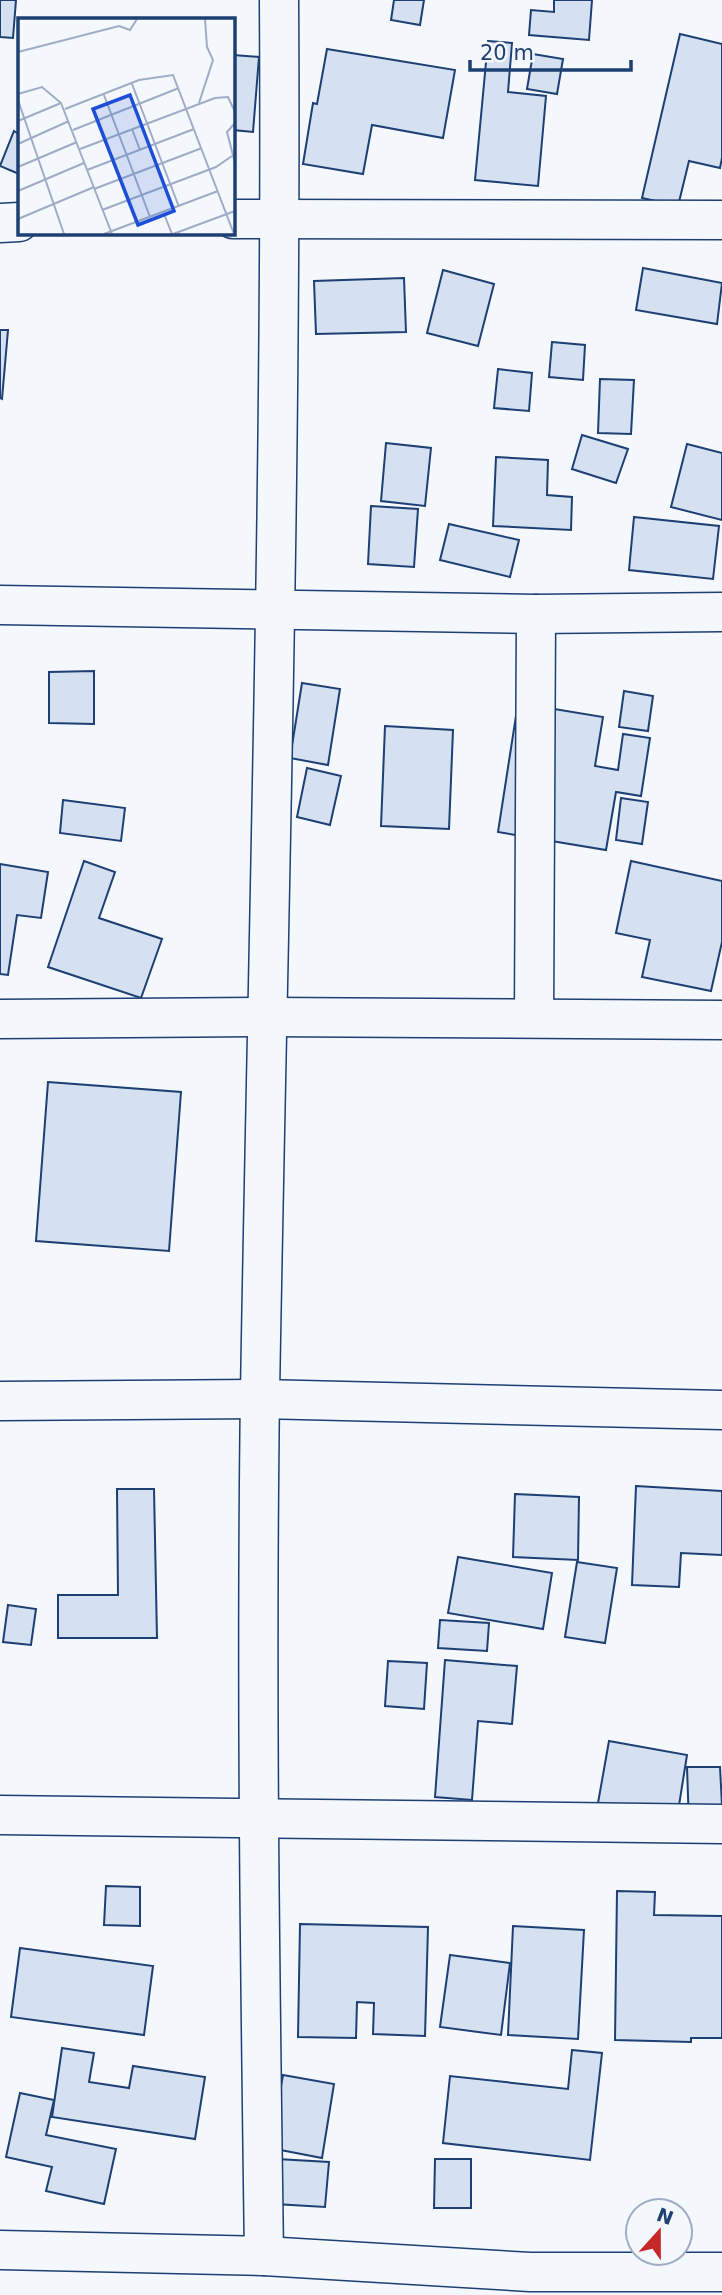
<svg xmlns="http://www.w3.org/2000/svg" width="722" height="2295" font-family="'DejaVu Sans',sans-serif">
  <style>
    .building { fill: #d5e0f0; stroke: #1d3f73; stroke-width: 2 }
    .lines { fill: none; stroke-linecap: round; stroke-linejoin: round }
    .minor-casing { stroke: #1d3f73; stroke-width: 41 }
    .minor { stroke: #f4f7fb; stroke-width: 38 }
    .inset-road { fill: none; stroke: #9eadc5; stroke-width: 2 }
    .view { fill: #1d4ed8; fill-opacity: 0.15; stroke: #1d4ed8; stroke-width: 3.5 }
    .inset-edge { fill: none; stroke: #1d3f73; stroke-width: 3.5 }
  </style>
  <rect width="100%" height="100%" fill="#f4f7fb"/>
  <g class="building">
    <path d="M0,0H16L13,38L0,37Z"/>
    <path d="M394,0H424L420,25L391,20Z"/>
    <path d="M554,0H592L589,40L529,35L531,10L554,12Z"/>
    <path d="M680,34L722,44V158L720,168L689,161L678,206L642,198Z"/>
    <path d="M488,41L512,43L508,92L546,96L538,186L475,180Z"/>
    <path d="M327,49L455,70L443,138L372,125L363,174L303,164L313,103L317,104Z"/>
    <path d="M533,54L563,59L557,94L527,89Z"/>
    <path d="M233,55L259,57L253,132L233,130Z"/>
    <path d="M14,131L19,134V174L0,166Z"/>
    <path d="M643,268L722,283L717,324L636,310Z"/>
    <path d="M443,270L494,284L478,346L427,333Z"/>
    <path d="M404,278L406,332L316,334L314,281Z"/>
    <path d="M0,330H8L2,399L0,398Z"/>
    <path d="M552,342L585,345L583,380L549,377Z"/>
    <path d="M498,369L532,373L529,411L494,408Z"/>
    <path d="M600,379L634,380L631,434L598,433Z"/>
    <path d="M582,435L628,449L616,483L572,469Z"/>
    <path d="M386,443L431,448L425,506L381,501Z"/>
    <path d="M687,444L722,453V520L671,507Z"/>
    <path d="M496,457L548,460L547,495L572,497L571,530L493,526Z"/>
    <path d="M371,506L418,509L414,567L368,564Z"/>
    <path d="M634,517L719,526L713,579L629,570Z"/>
    <path d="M449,524L519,540L510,577L440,560Z"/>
    <path d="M94,671V724L49,723V672Z"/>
    <path d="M302,683L340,689L328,765L290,758Z"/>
    <path d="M624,691L653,696L648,731L619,727Z"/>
    <path d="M518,703L603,717L595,766L618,770L623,734L650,738L641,796L616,792L606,850L498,832Z"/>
    <path d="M385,726L453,730L449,829L381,826Z"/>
    <path d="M307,768L341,776L330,825L297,817Z"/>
    <path d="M621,798L648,802L642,844L616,840Z"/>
    <path d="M63,800L125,808L121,841L60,833Z"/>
    <path d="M84,861L115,872L99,918L162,939L141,998L48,967Z"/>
    <path d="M631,861L722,881V942L711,991L642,977L650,940L616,933Z"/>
    <path d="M0,864L48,872L41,918L17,915L8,975L0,974Z"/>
    <path d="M48,1082L181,1092L169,1251L36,1241Z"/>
    <path d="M636,1486L722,1491V1555L681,1553L679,1587L632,1585Z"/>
    <path d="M117,1489H154L157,1638H58V1595H118Z"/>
    <path d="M515,1494L579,1497L578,1560L513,1557Z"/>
    <path d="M458,1557L552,1573L543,1629L448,1613Z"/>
    <path d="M577,1562L617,1568L605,1643L565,1637Z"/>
    <path d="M8,1605L36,1609L31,1645L3,1642Z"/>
    <path d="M440,1620L489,1623L487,1651L438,1648Z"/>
    <path d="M445,1660L517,1666L512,1724L478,1721L472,1800L435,1797Z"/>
    <path d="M388,1661L427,1663L424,1709L385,1706Z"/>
    <path d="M609,1741L687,1755L677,1818L598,1803Z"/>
    <path d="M687,1767H720L722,1805L689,1825Z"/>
    <path d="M106,1886L140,1887V1926L104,1925Z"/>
    <path d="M617,1891L655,1892L654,1915L722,1916V2038H691V2042L615,2040Z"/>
    <path d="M300,1924L428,1927L425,2036L373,2034L374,2003L357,2002L356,2038L298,2037Z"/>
    <path d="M513,1926L584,1930L578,2039L508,2035Z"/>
    <path d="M20,1948L153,1966L144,2035L11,2017Z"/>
    <path d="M450,1955L510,1963L501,2035L440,2027Z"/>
    <path d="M62,2048L94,2053L89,2082L129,2088L133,2066L205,2077L195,2139L52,2117Z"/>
    <path d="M572,2050L602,2053L590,2160L443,2143L450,2076L568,2089Z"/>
    <path d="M283,2075L334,2084L322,2158L270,2148Z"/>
    <path d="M20,2093L54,2100L46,2135L116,2149L104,2204L46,2191L52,2167L6,2157Z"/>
    <path d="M277,2159L329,2162L325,2207L275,2204Z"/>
    <path d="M435,2159H471V2208H434Z"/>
  </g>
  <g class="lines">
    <defs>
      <g id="minor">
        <path d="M233,219L722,220"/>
        <path d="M0,223L19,222"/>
        <path d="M0,605L536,614L722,612"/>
        <path d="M534,1018L536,614"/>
        <path d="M0,1019L268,1017L722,1020"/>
        <path d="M0,1401L260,1399L722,1410"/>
        <path d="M0,1815L722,1824"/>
        <path d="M0,2250L264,2256L530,2272H722"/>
        <path d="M264,2256C260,1969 256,1682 260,1394C268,930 282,465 279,0"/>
      </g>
    </defs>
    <use href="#minor" class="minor-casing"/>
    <use href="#minor" class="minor"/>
  </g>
  <g transform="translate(18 18)">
    <rect width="217" height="217" fill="#f4f7fb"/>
    <path class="inset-road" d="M0,34L101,8L112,12L119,1M114,66L161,189M0,76L24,69L43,85L94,216M86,77L132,199M0,82L46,216M181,85L195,42L189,29L187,1M47,91L121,62L155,57L216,216M0,103L43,85M217,105L209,114L217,145M114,111L122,132M55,112L161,70M0,126L51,103M62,131L197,80L210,79L217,94M0,149L59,124M69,152L176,111M76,171L184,130M0,173L66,145M84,192L198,149L214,138M146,196L154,216M0,201L76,169M86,216L200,173M155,216L217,193"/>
    <path class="view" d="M112,77L156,193L120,207L75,91Z"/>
    <rect width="217" height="217" class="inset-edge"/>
  </g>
  <g transform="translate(659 2232) rotate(21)"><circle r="33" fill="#f4f7fb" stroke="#9eadc5" stroke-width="2"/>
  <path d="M0-5L12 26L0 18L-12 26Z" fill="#c62828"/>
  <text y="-10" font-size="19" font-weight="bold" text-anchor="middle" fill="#1d3f73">N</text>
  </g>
  <path d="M470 60v10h161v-10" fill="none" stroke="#1d3f73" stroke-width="3.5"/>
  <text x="480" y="60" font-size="21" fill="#1d3f73" stroke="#f4f7fb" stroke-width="5" paint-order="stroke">20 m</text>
</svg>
